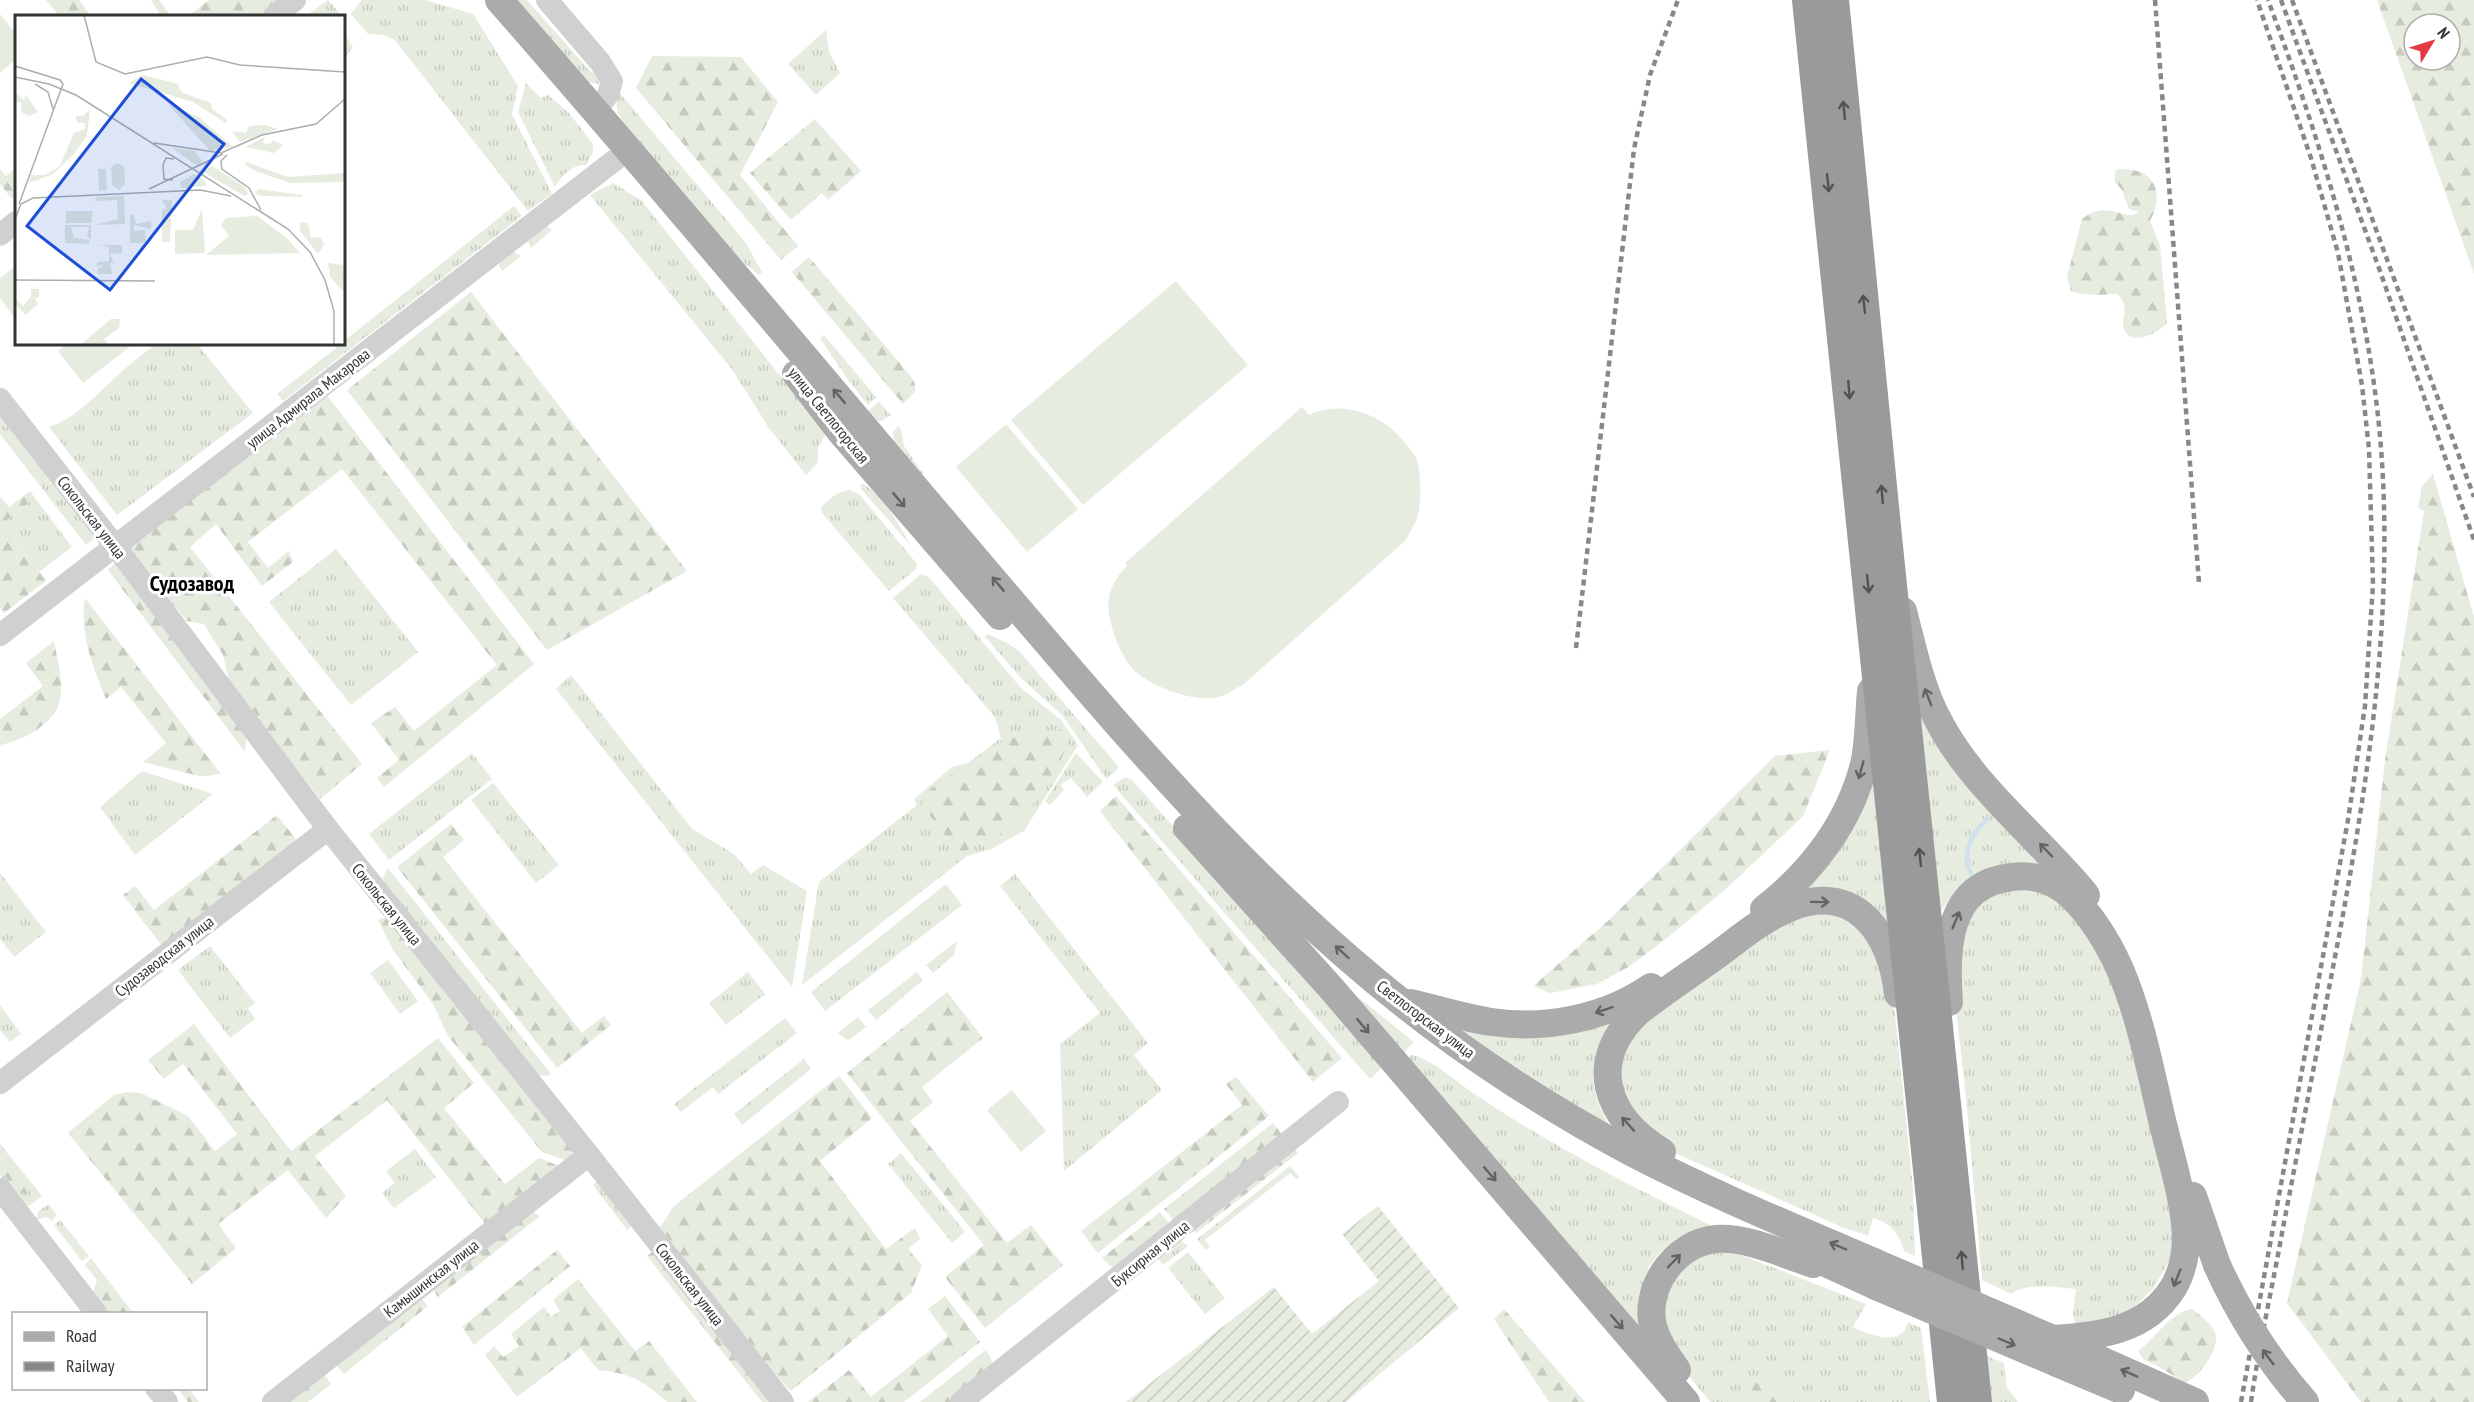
<svg xmlns="http://www.w3.org/2000/svg" width="2474" height="1402" font-family="'PT Sans Narrow',sans-serif">
  <style>
    .grass { fill: url(#grass-tufts) }
    .forest { fill: url(#forest-firs); fill-rule: evenodd }
    .garden { fill: url(#garden-furrows) }
    .pitch { fill: #e6ecdf }
    .lines { fill: none; stroke-linecap: round; stroke-linejoin: round }
    .stream { stroke: #cfe2ee; stroke-width: 4.5 }
    .minor { stroke: #d0d0d0; stroke-width: 22 }
    .major { stroke: #ababab; stroke-width: 28 }
    .highway { stroke: #9a9a9a; stroke-width: 32 }
    .rail { stroke: #888; stroke-width: 4.5; stroke-dasharray: 6 4.5; stroke-linecap: butt }
    .major-bridge { stroke: #ababab; stroke-width: 28 }
    .oneway { stroke: #525252 }
    .oneway2 { stroke: #636363 }
    .labels { text-anchor: middle; dominant-baseline: central; stroke-width: 6; stroke-linejoin: round; paint-order: stroke }
    .street-label { font-size: 16px; fill: #333; stroke: #fff }
    .district-label { font-size: 22px; font-weight: bold; fill: #000; stroke: #fff }
    .inset-road { fill: none; stroke: #adadad; stroke-width: 1.5 }
    .view { fill: #1d4ed8; fill-opacity: 0.15; stroke: #1d4ed8; stroke-width: 3 }
    .inset-edge { fill: none; stroke: #333; stroke-width: 3 }
  </style>
  <defs>
    <pattern id="grass-tufts" width="24" height="20" patternUnits="userSpaceOnUse" patternTransform="scale(1.5)"><rect width="24" height="20" fill="#e6ecdf"/><path d="M3 7l-1-3M5 7V3M7 7l1-3M15 17l-1-3M17 17v-4M19 17l1-3" fill="none" stroke="#c6cbc0"/></pattern>
    <pattern id="forest-firs" width="22" height="20" patternUnits="userSpaceOnUse" patternTransform="scale(1.5)"><rect width="22" height="20" fill="#e6ecdf"/><path d="M5 1l3.5 6h-7zM16 11l3.5 6h-7z" fill="#c6cbc0"/></pattern>
    <pattern id="garden-furrows" width="10" height="10" patternUnits="userSpaceOnUse" patternTransform="scale(1.5)"><rect width="10" height="10" fill="#e6ecdf"/><path d="M-1 1l2-2M0 10L10 0M9 11l2-2" fill="none" stroke="#c6cbc0"/></pattern>
  </defs>
  <rect width="100%" height="100%" fill="#fff"/>
  <g class="grass">
    <path d="M328,0L342,16H306Z"/>
    <path d="M362,0H425L473,14L518,86L512,114L552,194L528,211L395,40L384,35L368,34L351,14Z"/>
    <path d="M517,0H527L589,70L604,81L598,84L588,82Z"/>
    <path d="M826,30L829,52L840,73L816,95L788,64Z"/>
    <path d="M344,33L353,47L344,59Z"/>
    <path d="M526,83L541,98L548,95L569,113L593,144V152L586,165C571,165 563,175 555,187L518,112Z"/>
    <path d="M619,92L746,243L762,272L759,275L734,255L624,123C616,112 615,105 619,92Z"/>
    <path d="M613,183L642,201L826,434L818,447V462L806,475L769,428L731,368L590,195Z"/>
    <path d="M514,206L522,216L283,401L277,394L341,344H344V341Z"/>
    <path d="M546,226L552,230L531,248L528,241Z"/>
    <path d="M512,251L521,256L502,271L499,265L500,260Z"/>
    <path d="M824,335L876,397L868,405L849,381L820,338Z"/>
    <path d="M156,344H197L253,413L117,515L49,427C81,416 102,388 127,367C136,359 147,351 156,344Z"/>
    <path d="M879,402L891,415L882,421H877L868,411Z"/>
    <path d="M0,417L95,538L86,545L0,434Z"/>
    <path d="M898,426L901,429L904,446L923,473L922,475L894,443L893,432Z"/>
    <path d="M863,484C885,498 898,523 911,546L861,489L860,485Z"/>
    <path d="M850,490L860,495L917,564L916,569L889,591L822,513L821,507C830,499 837,491 850,490Z"/>
    <path d="M35,498L72,547L39,572L2,524Z"/>
    <path d="M336,549L418,652L351,705L269,602Z"/>
    <path d="M921,574L929,577L1021,688L1061,720L1078,745L1024,831L991,849L967,856L802,985L819,882L917,805L914,799L952,767L968,763L1001,738L995,717L893,598Z"/>
    <path d="M987,634L1007,643L1019,651L1118,766L1117,770L1106,779L1063,716L1022,679L985,637Z"/>
    <path d="M571,675L692,829L734,854L751,874L763,865L807,891L792,987L556,689Z"/>
    <path d="M1920,706L2050,865L1970,879L1959,887L1937,916L1913,720Z"/>
    <path d="M472,753L492,779L389,860L369,834Z"/>
    <path d="M1076,753L1103,782L1087,797L1071,778L1060,785L1064,790L1050,805L1045,801Z"/>
    <path d="M1874,768L1893,927L1799,895Z"/>
    <path d="M142,771L213,794L135,855L100,807Z"/>
    <path d="M1125,777L1132,780L1385,1065L1370,1079L1113,785Z"/>
    <path d="M493,783L559,865L536,883L471,800Z"/>
    <path d="M388,868L551,1074L546,1076L535,1075L384,882L383,877Z"/>
    <path d="M0,873L46,932L14,957L0,939Z"/>
    <path d="M1015,874L1148,1043L1134,1055L1162,1090L1064,1171L1060,1044L1100,1013L1000,886Z"/>
    <path d="M2006,882L2059,896L2105,960L2132,1050L2159,1152L2174,1231L2171,1257L2154,1288L2134,1307L2113,1318L2075,1324L2073,1314L2076,1289C2055,1287 2029,1282 2011,1294L1982,1280L1966,1097L1951,966L1961,918Z"/>
    <path d="M946,884L962,905L825,1011L811,992Z"/>
    <path d="M1808,909L1861,923L1894,1005L1913,1188L1915,1256L1904,1251C1899,1233 1891,1223 1873,1218L1868,1236L1842,1227L1659,1146L1622,1112L1613,1064L1647,1011Z"/>
    <path d="M957,941L954,955L933,973L926,965Z"/>
    <path d="M210,946L255,1003L248,1008L255,1019L230,1038L178,970Z"/>
    <path d="M388,960L418,1001L400,1014L370,973Z"/>
    <path d="M748,972L765,994L726,1025L709,1003Z"/>
    <path d="M917,972L923,980L876,1020L868,1010Z"/>
    <path d="M1353,993L1414,1042L1403,1053Z"/>
    <path d="M0,1005L21,1034L10,1042L0,1030Z"/>
    <path d="M1617,1012C1594,1057 1581,1079 1610,1126L1528,1080L1449,1021Z"/>
    <path d="M858,1017L866,1027L849,1040L846,1039L838,1033Z"/>
    <path d="M785,1018L797,1033L718,1094L713,1087L681,1112L674,1104Z"/>
    <path d="M1411,1055C1429,1057 1457,1082 1473,1093C1548,1144 1629,1185 1710,1225L1712,1229L1679,1238L1660,1252L1649,1266L1638,1300V1326L1405,1059Z"/>
    <path d="M804,1059L811,1069L742,1125L734,1114Z"/>
    <path d="M0,1144L42,1196L29,1206L22,1203L0,1175Z"/>
    <path d="M415,1149L436,1177L394,1208L382,1193L395,1183L386,1171Z"/>
    <path d="M901,1153L965,1232L952,1243L888,1164Z"/>
    <path d="M1290,1166L1299,1177L1296,1179L1290,1173L1205,1240L1210,1247L1206,1250L1197,1239Z"/>
    <path d="M599,1180L633,1225L627,1230L593,1185Z"/>
    <path d="M48,1204L57,1215L51,1221L47,1217L36,1220L38,1212Z"/>
    <path d="M60,1220L89,1256L82,1261L54,1225Z"/>
    <path d="M1180,1240L1188,1246L1163,1265L1157,1257Z"/>
    <path d="M1701,1245L1744,1256L1866,1304L1853,1327C1868,1335 1903,1348 1908,1322L1921,1328L1930,1402H1710L1675,1359L1662,1336L1664,1280Z"/>
    <path d="M1188,1252L1225,1298L1205,1314L1168,1268Z"/>
    <path d="M1987,1356L2004,1363L2007,1388L2018,1402H1992Z"/>
  </g>
  <g class="forest">
    <path d="M46,0H79L91,16H59Z"/>
    <path d="M151,0H159L171,16H161Z"/>
    <path d="M209,0H282L262,16H188Z"/>
    <path d="M2377,0H2474V274ZM2414,24H2450V60H2414Z"/>
    <path d="M652,56L741,57L778,102L740,175L798,246L781,260L636,88Z"/>
    <path d="M815,119L861,171L828,200L822,193L791,220L750,173Z"/>
    <path d="M16,168V196L12,199L0,184V169L6,176Z"/>
    <path d="M2120,169C2155,168 2165,193 2150,221L2160,245L2167,322C2161,332 2135,345 2126,333C2117,321 2133,308 2117,294C2100,294 2088,297 2071,291L2067,277L2082,219C2109,198 2124,223 2139,212L2129,209L2122,190L2115,182V171Z"/>
    <path d="M809,257L910,375L915,384V392L903,404L792,272Z"/>
    <path d="M471,292L687,571L547,650L347,390Z"/>
    <path d="M326,394L534,664L384,787L377,778L399,760L371,723L395,707L414,731L497,665L342,469L248,542L268,568L289,551L293,562L262,586L216,524L190,547L362,764L320,799L230,684L223,655L204,624L187,621L128,549Z"/>
    <path d="M2433,474L2474,617V1402H2361L2287,1303L2361,979L2385,760L2424,511L2418,508L2422,486Z"/>
    <path d="M30,491L35,498L2,524L46,581L4,613L0,607V496L9,507Z"/>
    <path d="M115,563L242,729L246,739L245,752L108,570Z"/>
    <path d="M85,598L220,773L208,776H199L143,762L166,743L121,687L106,699C93,667 79,633 85,598Z"/>
    <path d="M54,641C57,658 62,676 61,693C59,722 25,740 0,745V719L43,686L26,663Z"/>
    <path d="M1061,729L1067,744L1059,765L1020,824L955,856L945,835L922,805L921,795L998,744L1018,736Z"/>
    <path d="M1830,750L1803,816L1727,888L1667,938L1630,966L1597,984L1550,993L1533,986L1609,920L1775,756Z"/>
    <path d="M1116,796L1342,1058L1313,1082L1100,811Z"/>
    <path d="M277,815L298,842L163,947L123,895L135,886L154,910Z"/>
    <path d="M451,824L464,840L443,857L582,1033L604,1016L611,1025L557,1068L397,867Z"/>
    <path d="M382,918L388,919L572,1147L573,1153L570,1162L542,1152L448,1036L433,1004L393,950L378,920Z"/>
    <path d="M947,992L983,1038L922,1087L933,1102L910,1121L1007,1243L1031,1225L1063,1265L985,1328L945,1277L984,1245L847,1073Z"/>
    <path d="M194,1024L291,1151L438,1038L474,1083L444,1108L505,1184L539,1158L564,1168L486,1225L387,1100L315,1156L346,1196L326,1218L288,1170L218,1224L236,1248L192,1284L68,1133L114,1095L127,1092L141,1093L188,1116L215,1151L237,1134L183,1064L164,1079L148,1060Z"/>
    <path d="M839,1076L872,1118L820,1161L886,1249L915,1228L920,1239L908,1249L922,1265L911,1293L791,1391L737,1334L660,1227L674,1206Z"/>
    <path d="M1236,1077L1269,1116L1098,1253L1081,1231L1242,1105L1226,1084Z"/>
    <path d="M1273,1123L1283,1136L1175,1222L1164,1209Z"/>
    <path d="M0,1147L31,1189L25,1194C2,1176 0,1176 0,1147Z"/>
    <path d="M1294,1148L1298,1153L1196,1233L1192,1228Z"/>
    <path d="M534,1212L540,1216L438,1297L431,1287Z"/>
    <path d="M1160,1212L1171,1226L1113,1268L1102,1258Z"/>
    <path d="M557,1250L570,1266L474,1345L462,1327Z"/>
    <path d="M653,1251L771,1402H762L647,1256Z"/>
    <path d="M91,1258L133,1313H110L93,1292L97,1280L85,1265Z"/>
    <path d="M578,1279L635,1351L649,1341L697,1402H667C642,1380 632,1374 598,1370L581,1348L517,1397L485,1355L494,1346L503,1357L519,1346L511,1334L544,1307L551,1317L560,1311L553,1300Z"/>
    <path d="M945,1296L980,1342L904,1402H808L849,1370L871,1397L948,1336L928,1309Z"/>
    <path d="M420,1297L428,1306L344,1374L336,1365Z"/>
    <path d="M1504,1309L1585,1402H1549L1494,1319Z"/>
    <path d="M2192,1309C2200,1315 2211,1323 2215,1333C2221,1348 2199,1377 2185,1383L2156,1365L2144,1360L2138,1351C2156,1338 2169,1313 2192,1309Z"/>
    <path d="M986,1350L991,1358L992,1365L950,1402H920Z"/>
    <path d="M324,1374L331,1384L308,1402H289Z"/>
    <path d="M1762,1376L1778,1384L1792,1402H1743C1744,1388 1749,1382 1762,1376Z"/>
    <path d="M178,1389H189L199,1402H188Z"/>
  </g>
  <path class="garden" d="M1378,1206L1459,1308L1346,1402H1126L1274,1287L1312,1334L1379,1281L1342,1234Z"/>
  <g class="pitch">
    <path d="M0,14L16,34V59L0,73Z"/>
    <path d="M16,266V320L0,298V278Z"/>
    <path d="M1176,281L1248,365L1083,505L1011,420Z"/>
    <path d="M67,344H133L83,383L58,351Z"/>
    <path d="M1302,407L1309,415C1345,398 1388,417 1409,448C1412,452 1415,456 1417,460C1421,473 1421,496 1419,510C1418,520 1410,531 1406,540L1244,684C1236,688 1227,695 1219,697C1196,703 1155,688 1137,673C1121,660 1105,618 1109,597C1110,587 1120,572 1127,566L1125,563Z"/>
    <path d="M1006,424L1078,509L1027,552L956,467Z"/>
    <path d="M1012,1090L1046,1131L1021,1152L987,1110Z"/>
  </g>
  <g class="lines">
    <path class="stream" d="M1971,874C1961,851 1971,835 1988,818"/>
    <g class="minor">
      <path d="M547,0L600,62L612,81L608,95L596,110"/>
      <path d="M274,16L295,0"/>
      <path d="M0,235L16,222"/>
      <path d="M0,399L116,547L328,829L589,1155L783,1402"/>
      <path d="M0,635L615,160"/>
      <path d="M0,1083L328,829"/>
      <path d="M0,1189L97,1314"/>
      <path d="M156,1388L167,1402"/>
      <path d="M273,1402L589,1155"/>
      <path d="M961,1402L1338,1102"/>
    </g>
    <g class="major">
      <path d="M499,0C662,186 820,376 980,564C1126,735 1270,910 1454,1042C1510,1082 1570,1120 1631,1152C1710,1193 1792,1227 1874,1262"/>
      <path d="M796,374L840,431L1000,616"/>
      <path d="M1903,611C1912,645 1919,680 1934,712C1968,784 2036,834 2086,895"/>
      <path d="M1187,828L1331,988L1686,1402"/>
      <path d="M1764,909C1812,872 1851,821 1865,760C1869,738 1869,713 1871,691"/>
      <path d="M1949,1002C1945,950 1946,884 2012,877C2034,874 2055,881 2071,896C2092,916 2107,941 2119,967C2140,1015 2150,1069 2162,1120C2171,1158 2184,1197 2186,1236C2186,1254 2182,1273 2173,1288C2146,1331 2099,1336 2053,1339"/>
      <path d="M1410,1003C1437,1009 1464,1018 1492,1022C1546,1030 1606,1018 1651,987"/>
      <path d="M1662,1152C1605,1117 1586,1062 1638,1012C1662,993 1688,976 1713,958C1738,940 1764,917 1794,906C1859,883 1892,938 1898,994"/>
      <path d="M2193,1196L2217,1265"/>
      <path d="M1795,1249L1876,1286"/>
      <path d="M2058,1341L2195,1402"/>
      <path d="M2057,1363L2121,1390"/>
      <path d="M1677,1370C1668,1358 1659,1345 1654,1330C1642,1291 1673,1243 1716,1239C1748,1237 1783,1254 1813,1264"/>
    </g>
    <g class="highway">
      <path d="M1808,0L1953,1402"/>
      <path d="M1833,0L1886,537L1976,1402"/>
    </g>
    <g class="rail">
      <path d="M2155,0L2199,583"/>
      <path d="M2281,0L2380,271L2474,540"/>
      <path d="M2292,0L2474,497"/>
      <path d="M1576,648L1634,149L1650,75L1678,0"/>
      <path d="M2241,1402L2348,820L2365,706L2373,585L2369,449L2362,385L2338,253L2311,158L2257,0"/>
      <path d="M2251,1402C2259,1345 2272,1289 2282,1233C2301,1134 2320,1035 2339,936C2371,764 2397,591 2378,416C2362,272 2318,135 2268,0"/>
    </g>
    <g class="major-bridge">
      <path d="M1874,1262L2053,1339"/>
      <path d="M2217,1265C2240,1316 2268,1360 2305,1402"/>
      <path d="M1876,1286L2057,1363"/>
    </g>
  </g>
  <defs><path id="oneway-shaft" d="M-6 0H5M1.5-3L5.5 0L1.5 3" fill="none" stroke-width="1.6" stroke-linecap="round" stroke-linejoin="round" transform="scale(1.5)"/></defs>
  <g class="oneway">
    <use href="#oneway-shaft" transform="translate(1844 110) rotate(-96)"/>
    <use href="#oneway-shaft" transform="translate(1828 183) rotate(84)"/>
    <use href="#oneway-shaft" transform="translate(1864 304) rotate(-96)"/>
    <use href="#oneway-shaft" transform="translate(1849 390) rotate(85)"/>
    <use href="#oneway-shaft" transform="translate(1882 494) rotate(-95)"/>
    <use href="#oneway-shaft" transform="translate(1868 584) rotate(84)"/>
    <use href="#oneway-shaft" transform="translate(1920 857) rotate(-96)"/>
    <use href="#oneway-shaft" transform="translate(1962 1260) rotate(-95)"/>
  </g>
  <g class="oneway2">
    <use href="#oneway-shaft" transform="translate(839 396) rotate(-130)"/>
    <use href="#oneway-shaft" transform="translate(899 500) rotate(50)"/>
    <use href="#oneway-shaft" transform="translate(998 584) rotate(-130)"/>
    <use href="#oneway-shaft" transform="translate(1928 697) rotate(-111)"/>
    <use href="#oneway-shaft" transform="translate(1861 770) rotate(106)"/>
    <use href="#oneway-shaft" transform="translate(2046 850) rotate(-134)"/>
    <use href="#oneway-shaft" transform="translate(1820 902) rotate(1)"/>
    <use href="#oneway-shaft" transform="translate(1956 920) rotate(-67)"/>
    <use href="#oneway-shaft" transform="translate(1342 952) rotate(-138)"/>
    <use href="#oneway-shaft" transform="translate(1604 1010) rotate(161)"/>
    <use href="#oneway-shaft" transform="translate(1363 1026) rotate(50)"/>
    <use href="#oneway-shaft" transform="translate(1628 1124) rotate(-132)"/>
    <use href="#oneway-shaft" transform="translate(1490 1174) rotate(49)"/>
    <use href="#oneway-shaft" transform="translate(1838 1246) rotate(-157)"/>
    <use href="#oneway-shaft" transform="translate(1674 1261) rotate(-46)"/>
    <use href="#oneway-shaft" transform="translate(2177 1278) rotate(112)"/>
    <use href="#oneway-shaft" transform="translate(1617 1322) rotate(49)"/>
    <use href="#oneway-shaft" transform="translate(2007 1342) rotate(23)"/>
    <use href="#oneway-shaft" transform="translate(2268 1357) rotate(-126)"/>
    <use href="#oneway-shaft" transform="translate(2129 1373) rotate(-156)"/>
  </g>
  <g class="labels">
    <g class="street-label">
      <text transform="translate(308 398) rotate(-38)">улица Адмирала Макарова</text>
      <text transform="translate(829 415) rotate(51)">улица Светлогорская</text>
      <text transform="translate(92 517) rotate(52)">Сокольская улица</text>
      <text transform="translate(387 904) rotate(51)">Сокольская улица</text>
      <text transform="translate(164 956) rotate(-38)">Судозаводская улица</text>
      <text transform="translate(1426 1019) rotate(37)">Светлогорская улица</text>
      <text transform="translate(1150 1253) rotate(-39)">Буксирная улица</text>
      <text transform="translate(431 1278) rotate(-38)">Камышинская улица</text>
      <text transform="translate(690 1284) rotate(52)">Сокольская улица</text>
    </g>
    <g class="district-label">
      <text x="192" y="583">Судозавод</text>
    </g>
  </g>
  <g transform="translate(15 15)">
    <rect width="330" height="330" fill="#fff"/>
    <path d="M157,133L180,136L188,147L182,151ZM197,151L230,172L233,179L229,181L187,156ZM179,159L191,167V171L166,173L165,167ZM109,181L110,209L79,210L103,204L102,185L80,186L81,182ZM16,274H24V283H20L23,289L11,300L0,289V283L8,291L16,282ZM96,304H105L104,313L89,324L94,330H65Z" fill="#e6ecdf"/>
    <path d="M128,60L163,69L166,77L196,88L197,94L212,105L211,108L178,87L114,68ZM0,77L9,85L11,80L23,97L14,101L6,97L7,88L1,87ZM153,89L185,103L218,132L195,136ZM75,94L72,120L59,139L38,159L14,168L16,160H30L45,151L59,118L70,114V108H63L60,101H68ZM249,110L263,114L225,127L217,116L231,118L234,111ZM250,122L248,128L255,129L258,125L268,130L259,138L230,132ZM231,147L273,162L330,158V167L275,168L241,156L230,150ZM243,174L287,180V182L248,181L240,179ZM51,196H78L76,208H51ZM115,200H119L121,209L136,206V214L119,210V216L130,215L131,228H115ZM242,201L272,223L285,238L191,240L214,221L206,210L211,203ZM285,207L293,208L296,223L306,222L309,229L303,239L285,216ZM50,210H76V224L72,222L74,212H56L59,222H53L74,225V229L50,228ZM84,230H107V238L95,239L99,248H95L97,259H82L83,254L90,249L82,251V247L94,246V232ZM313,248L330,250V278L315,262Z" fill="#e6ecdf"/>
    <path d="M147,185H157L155,227H147V195L152,194ZM187,194L190,238L160,239V215H178Z" fill="#e6ecdf"/>
    <path d="M103,148L109,152L110,169L104,175L97,170L96,152ZM83,154H91L92,175L84,176Z" fill="#e6ecdf"/>
    <path class="inset-road" d="M69,0L81,47L110,59L192,42L225,50L330,57M0,51L45,65L48,69L4,189M0,62L34,69L61,80L273,214L295,237L310,265L319,296V330M20,69L33,77L38,94M139,128L206,138L247,120L301,109L330,84M212,140L206,146L207,154L234,173L246,195M158,165L149,164L148,150L151,143L159,144M134,174L208,139M0,204L6,189L18,183L185,175L216,181M0,265L140,266"/>
    <path class="view" d="M126,64L209,129L95,275L12,211Z"/>
    <rect width="330" height="330" class="inset-edge"/>
  </g>
  <rect x="12" y="1312" width="195" height="78" fill="#ffffff" stroke="#adadad" stroke-width="1.5"/>
  <rect x="24" y="1332" width="30" height="9" fill="#ababab" stroke="#adadad" stroke-width="1.5"/>
  <text x="66" y="1342" font-size="18" fill="#333333">Road</text>
  <rect x="24" y="1362" width="30" height="9" fill="#888888" stroke="#adadad" stroke-width="1.5"/>
  <text x="66" y="1372" font-size="18" fill="#333333">Railway</text>
  <g transform="translate(2432 42) rotate(52)"><circle r="28" fill="#ffffff" stroke="#adadad" stroke-width="1.5"/>
  <path d="M0-4.5L10 22L0 15L-10 22Z" fill="#e63946"/>
  <text y="-9" font-size="16" font-weight="bold" text-anchor="middle" fill="#333333">N</text>
  </g>
</svg>
